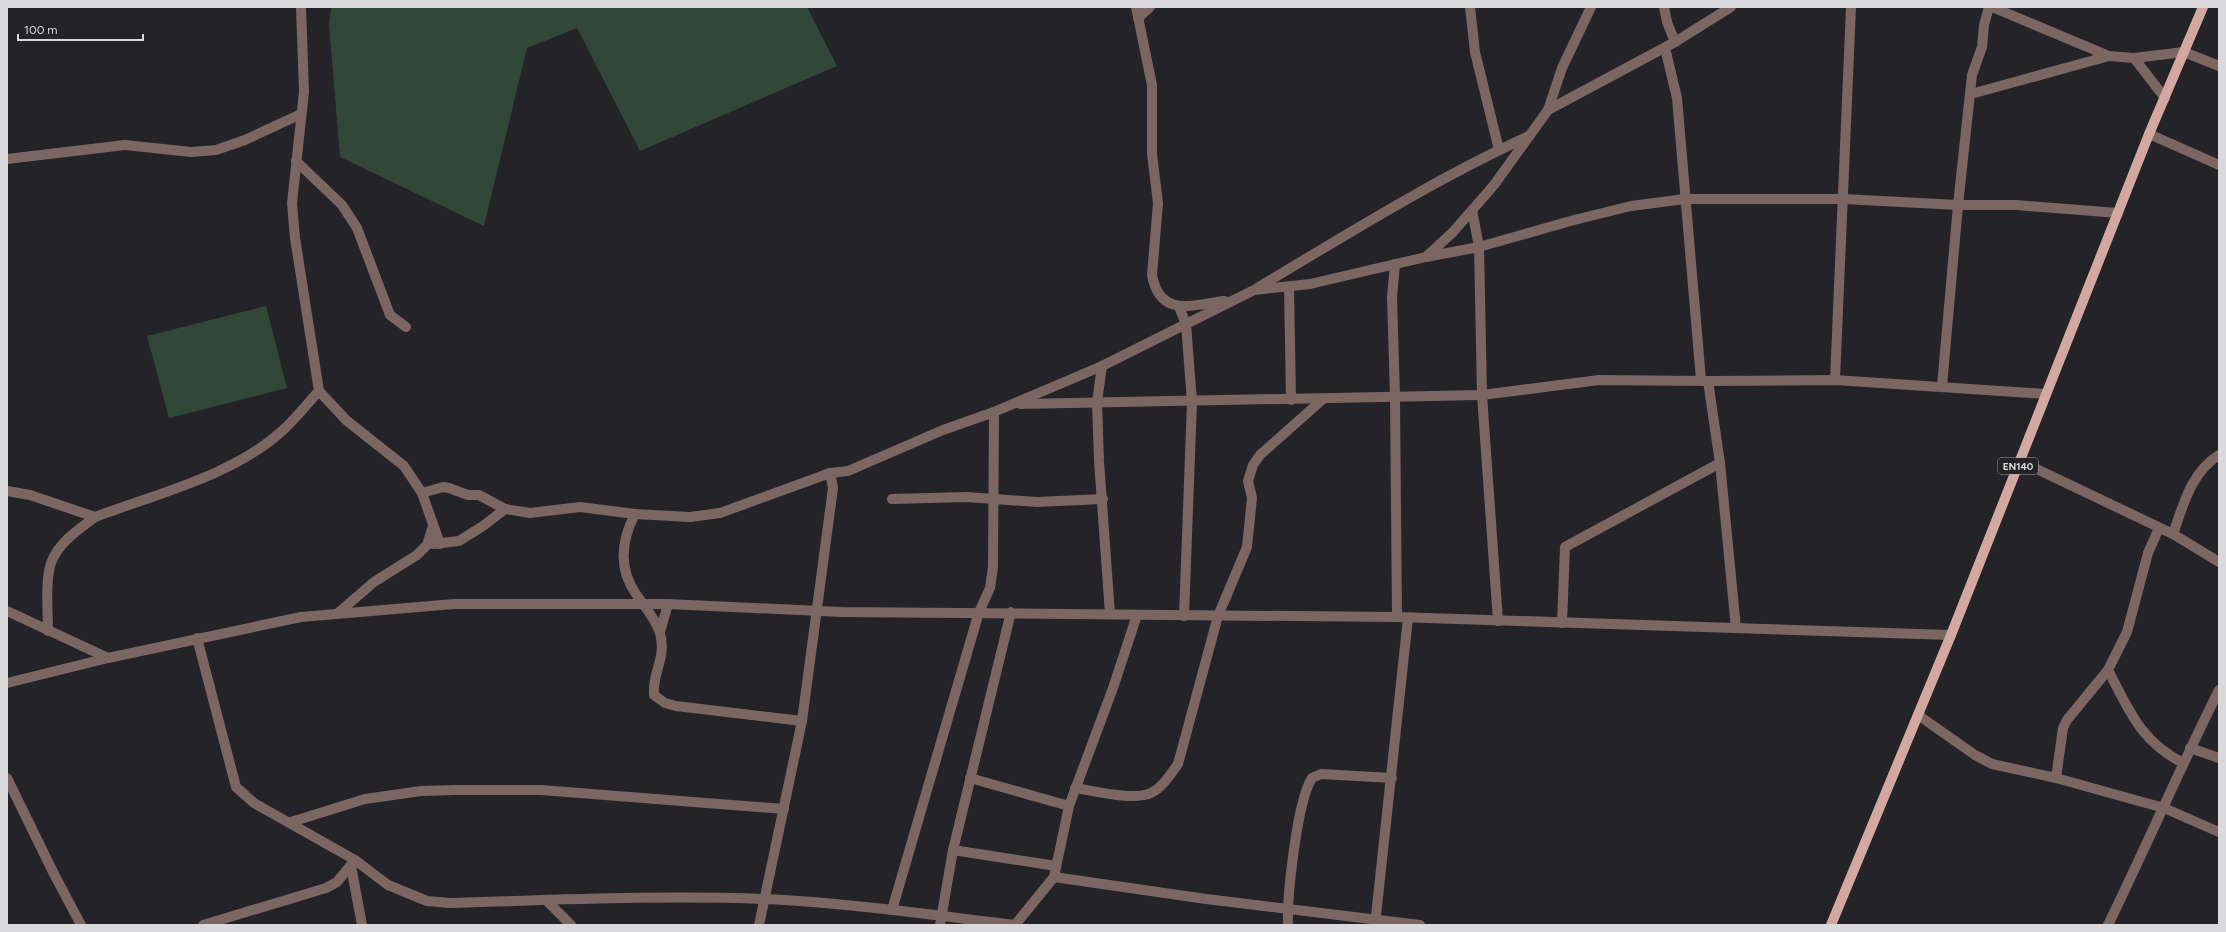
<svg xmlns="http://www.w3.org/2000/svg" width="2226" height="932" font-family="Figtree,sans-serif">
  <style>
    .green { fill: #314738 }
    .lines { fill: none; stroke-linecap: round; stroke-linejoin: round }
    .minor { stroke: #7b6662; stroke-width: 10 }
    .major { stroke: #d3a8a0; stroke-width: 10 }
    .labels { text-anchor: middle; dominant-baseline: central; stroke-width: 3; stroke-linejoin: round; paint-order: stroke }
    .shield { fill: #232328; stroke: #a3a3a7; stroke-width: 1 }
    .shield-label { font-size: 10px; font-weight: bold; fill: #dadadd }
  </style>
  <rect width="100%" height="100%" fill="#232328"/>
  <g class="green">
    <path d="M331,7H807L837,66L640,151L577,28L527,48L484,226L340,157L329,25Z"/>
    <path d="M266,306L287,388L169,418L147,336Z"/>
  </g>
  <g class="lines">
    <g class="minor">
      <path d="M1136,7L1152,85V154L1158,203L1152,275C1160,318 1192,305 1224,301"/>
      <path d="M1470,7L1475,52L1499,150"/>
      <path d="M1664,7L1667,22L1675,42"/>
      <path d="M1992,7L2109,56L2134,58L2184,52L2219,66"/>
      <path d="M1138,18L1150,7"/>
      <path d="M1665,48L1677,98L1701,380"/>
      <path d="M2134,58L2165,98"/>
      <path d="M1971,94L2109,56"/>
      <path d="M1548,110L1675,42L1731,7"/>
      <path d="M2149,134L2219,165"/>
      <path d="M7,159L125,145L191,152L216,150L245,140L301,114"/>
      <path d="M296,161L342,205L357,228L390,315L406,327"/>
      <path d="M1472,210L1479,247L1482,395L1498,621"/>
      <path d="M1426,257L1479,247L1574,220L1631,206L1685,199H1844L1958,205H2016L2118,213"/>
      <path d="M1395,264L1392,297L1395,397L1397,617"/>
      <path d="M1289,287L1291,400"/>
      <path d="M1257,288C1346,235 1435,179 1529,136"/>
      <path d="M1179,307L1186,324L1192,402L1184,616"/>
      <path d="M1102,366L1097,402L1099,461L1110,614"/>
      <path d="M1835,380L1851,7"/>
      <path d="M1708,381L1720,463L1736,628"/>
      <path d="M1942,386L1958,205L1972,75L1982,47L1984,25L1989,7"/>
      <path d="M319,391L346,420L404,466L422,493L440,544"/>
      <path d="M1020,404L1482,395L1599,380L1708,381L1835,380L2046,394"/>
      <path d="M2020,461L2173,534L2219,562"/>
      <path d="M7,491L30,495L95,517"/>
      <path d="M422,493L443,487L449,488L468,495H479L505,509L530,513L580,507L635,514L690,517L720,513L830,473L848,471L943,430L994,412"/>
      <path d="M892,499L967,497L1037,502L1103,499"/>
      <path d="M635,514C621,541 618,568 636,594C644,606 656,619 660,633C667,659 652,671 654,695L665,703L676,706L802,721"/>
      <path d="M2173,534C2183,506 2191,472 2219,455"/>
      <path d="M433,544L459,541L483,526L505,509"/>
      <path d="M7,611L108,658"/>
      <path d="M338,613L374,582L417,555L427,545L433,526"/>
      <path d="M1562,623L1565,547L1720,463"/>
      <path d="M48,631C48,611 45,581 51,563C58,543 79,529 95,517C156,494 235,475 283,430C296,418 307,404 319,391L295,238L292,203L304,92L301,7"/>
      <path d="M660,632L668,604"/>
      <path d="M197,638L236,787L254,803L355,860L388,885L427,901L450,903C555,900 660,895 765,899C849,903 932,915 1015,925"/>
      <path d="M2108,670C2129,710 2140,741 2183,763"/>
      <path d="M7,683L108,658L301,617L454,604H668L841,612L1397,617L1951,635"/>
      <path d="M1918,715L1975,755L1992,764L2056,778L2164,808L2219,832"/>
      <path d="M2190,748L2219,758"/>
      <path d="M7,778L54,874L81,925"/>
      <path d="M970,778L1069,806"/>
      <path d="M2056,778L2063,728L2067,720L2108,670L2127,632L2148,553L2159,528"/>
      <path d="M1075,788C1094,791 1134,801 1151,793C1163,787 1170,775 1178,764L1218,616L1247,547L1252,498L1248,481L1253,465L1260,455L1323,399"/>
      <path d="M291,822L365,799L421,791L456,790H541L784,809"/>
      <path d="M953,850L1056,866"/>
      <path d="M351,866L362,925"/>
      <path d="M1054,877L1206,899L1420,925"/>
      <path d="M546,900L571,925"/>
      <path d="M892,910L979,612L990,588L993,567L994,412L1102,366L1254,290L1310,284L1426,257L1453,232L1494,185L1548,110L1562,68L1591,7"/>
      <path d="M203,925L326,888L337,882L355,860"/>
      <path d="M759,925L802,721L833,488L830,473"/>
      <path d="M940,925L953,850L1011,612"/>
      <path d="M1015,925L1054,877L1069,806L1113,688L1137,615"/>
      <path d="M1288,925C1287,896 1297,801 1312,778L1321,774L1392,778"/>
      <path d="M1375,925L1408,618"/>
      <path d="M2108,925C2146,847 2180,768 2219,690"/>
    </g>
    <path class="major" d="M1831,925L1951,635L2149,134L2203,7"/>
  </g>
  <g class="labels">
    <rect class="shield" x="1998" y="458" width="40" height="16" rx="3"/>
    <g class="shield-label">
      <text x="2018" y="466">EN140</text>
    </g>
  </g>
  <rect width="2226" height="932" fill="none" stroke="#dadadd" stroke-width="16"/>
  <path d="M18 34v6h125v-6" fill="none" stroke="#dadadd" stroke-width="2"/>
  <text x="24" y="34" font-size="12" fill="#dadadd" stroke="#232328" stroke-width="3" paint-order="stroke">100 m</text>
</svg>
